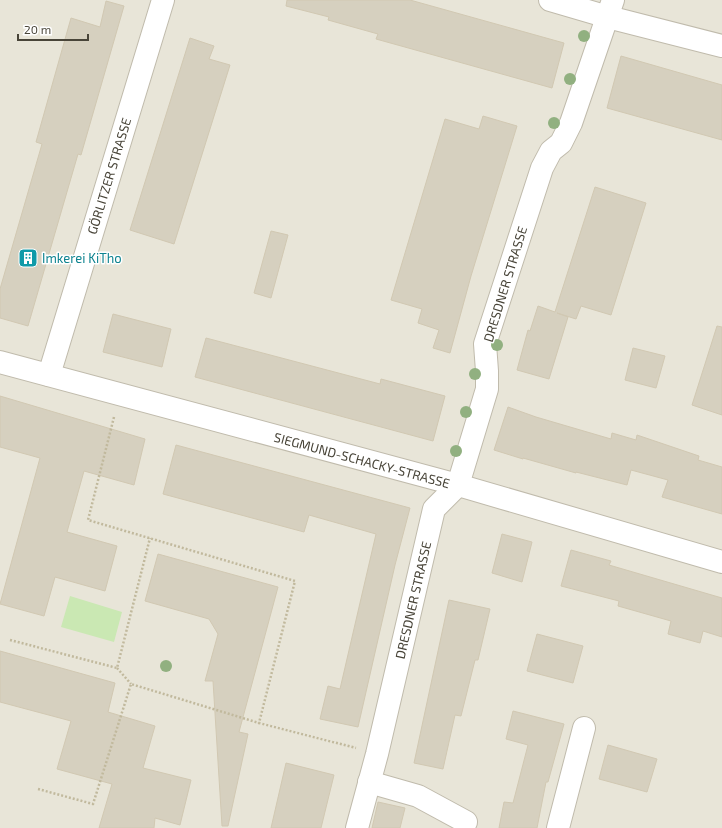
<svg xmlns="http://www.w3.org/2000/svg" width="722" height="828" font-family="'Exo 2',sans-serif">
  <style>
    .residential { fill: #e8e5d8 }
    .green { fill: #cae8b3 }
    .building { fill: #d6d0bf; stroke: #d1c8b2 }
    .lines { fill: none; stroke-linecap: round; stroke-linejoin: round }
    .minor-casing { stroke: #c0bbac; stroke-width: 24 }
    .path { stroke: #c1b99d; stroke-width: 2.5; stroke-dasharray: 2 2; stroke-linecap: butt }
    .minor { stroke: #fff; stroke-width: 22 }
    .tree { fill: #91b080 }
    .labels { text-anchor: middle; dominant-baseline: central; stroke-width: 3; stroke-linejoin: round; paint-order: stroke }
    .street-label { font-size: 13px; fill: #484438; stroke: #fff }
    .culture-label { font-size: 13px; fill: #0d838f; stroke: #fff; text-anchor: start }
  </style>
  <rect width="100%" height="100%" fill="#f4f2e9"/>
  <rect class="residential" x="0" y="0" width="722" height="828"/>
  <path class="green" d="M70,596L122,612L114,642L61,627Z"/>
  <g class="building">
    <path d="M287,0H410L564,43L552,88L376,39L378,34L328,20L329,17L286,6Z"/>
    <path d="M106,1L124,6L81,155L78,154L28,326L0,318V289L42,144L36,142L71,18L100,27Z"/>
    <path d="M190,38L214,46L209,59L230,65L174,244L130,230Z"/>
    <path d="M621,56L722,85V140L607,108Z"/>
    <path d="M483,116L517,126L471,276L450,353L433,348L439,330L418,323L422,309L391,300L445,119L479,129Z"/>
    <path d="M595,187L646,203L611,315L581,306L576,319L557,313L568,317L549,379L517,370L528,330L530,331L538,306L555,312Z"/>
    <path d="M271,231L288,235L271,298L254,293Z"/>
    <path d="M113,314L171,329L162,367L103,352Z"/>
    <path d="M717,326L722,327V415L692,405Z"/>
    <path d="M206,338L380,384L381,379L445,396L433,441L195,377Z"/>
    <path d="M633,348L665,356L656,388L625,380Z"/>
    <path d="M0,396L145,439L134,485L84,471L67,532L117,546L105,591L55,577L44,616L0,604L40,458L0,447Z"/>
    <path d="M508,407L536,417L611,439L612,433L636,440L637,435L699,456L698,460L722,467V514L662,497L668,480L631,470L627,485L576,472V473L523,458V459L494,450Z"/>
    <path d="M176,445L410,508L395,565L358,727L320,719L328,686L340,689L376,534L309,515L304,532L163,494Z"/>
    <path d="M502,534L532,542L522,582L492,573Z"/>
    <path d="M571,550L611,561L609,565L722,598V637L703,631L700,643L668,634L671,621L618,606L619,601L561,586Z"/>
    <path d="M158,554L278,587L239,732L248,734L228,826H222L213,681H205L218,634L209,619L145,601Z"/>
    <path d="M449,600L490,609L478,660H475L461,716L455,715L443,769L414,763Z"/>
    <path d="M537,634L583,646L573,683L527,671Z"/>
    <path d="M0,651L115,683L108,712L155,726L143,768L191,780L180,825L155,818L154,828H99L112,784L57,769L71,721L0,702Z"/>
    <path d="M513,711L564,724L548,782H546L537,828H499L504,802L513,803L528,745L506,739Z"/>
    <path d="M608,745L657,759L647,792L599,779Z"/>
    <path d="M286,763L334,775L321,828H271Z"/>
    <path d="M378,802L405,808L400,828H372Z"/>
  </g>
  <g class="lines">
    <defs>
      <g id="minor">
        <path d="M550,0L608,17L722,46"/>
        <path d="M0,362L458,485L722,562"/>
        <path d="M49,375L163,0"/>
        <path d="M369,782L418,796L466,822"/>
        <path d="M357,828L377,754L434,509L458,485L487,389V371L485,344L542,168L551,151L561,143L571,123L613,0"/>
        <path d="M558,828L584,728"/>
      </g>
    </defs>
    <use href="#minor" class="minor-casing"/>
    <g class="path">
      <path d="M114,417L88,520L295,581L259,723L356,748"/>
      <path d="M10,640L117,668L150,538"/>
      <path d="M117,668L131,684"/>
      <path d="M38,789L93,804L131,684L259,723"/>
    </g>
    <use href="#minor" class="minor"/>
  </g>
  <g class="tree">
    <circle cx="584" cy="36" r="6"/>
    <circle cx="570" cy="79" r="6"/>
    <circle cx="554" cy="123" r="6"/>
    <circle cx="497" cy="345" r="6"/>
    <circle cx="475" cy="374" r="6"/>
    <circle cx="466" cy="412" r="6"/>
    <circle cx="456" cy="451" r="6"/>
    <circle cx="166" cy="666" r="6"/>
  </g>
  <defs>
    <symbol id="building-square" viewBox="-11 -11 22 22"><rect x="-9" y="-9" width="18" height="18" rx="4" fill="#0f9aa8" stroke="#fff"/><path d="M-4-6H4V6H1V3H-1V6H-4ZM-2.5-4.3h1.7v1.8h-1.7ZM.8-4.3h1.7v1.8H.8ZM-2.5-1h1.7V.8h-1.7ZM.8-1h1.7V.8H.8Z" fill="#fff"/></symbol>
  </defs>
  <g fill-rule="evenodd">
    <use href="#building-square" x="17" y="247" width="22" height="22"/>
  </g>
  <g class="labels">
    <g class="street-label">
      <text transform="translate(109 176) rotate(-73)">GÖRLITZER STRASSE</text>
      <text transform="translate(505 284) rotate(-73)">DRESDNER STRASSE</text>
      <text transform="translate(362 460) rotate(15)">SIEGMUND-SCHACKY-STRASSE</text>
      <text transform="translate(413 600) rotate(-77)">DRESDNER STRASSE</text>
    </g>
    <g class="culture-label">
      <text x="42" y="258">Imkerei KiTho</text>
    </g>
  </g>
  <path d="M18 34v6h70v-6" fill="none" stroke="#484438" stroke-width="2"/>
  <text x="24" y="34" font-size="12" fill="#484438" stroke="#ffffff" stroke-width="3" paint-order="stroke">20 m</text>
</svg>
